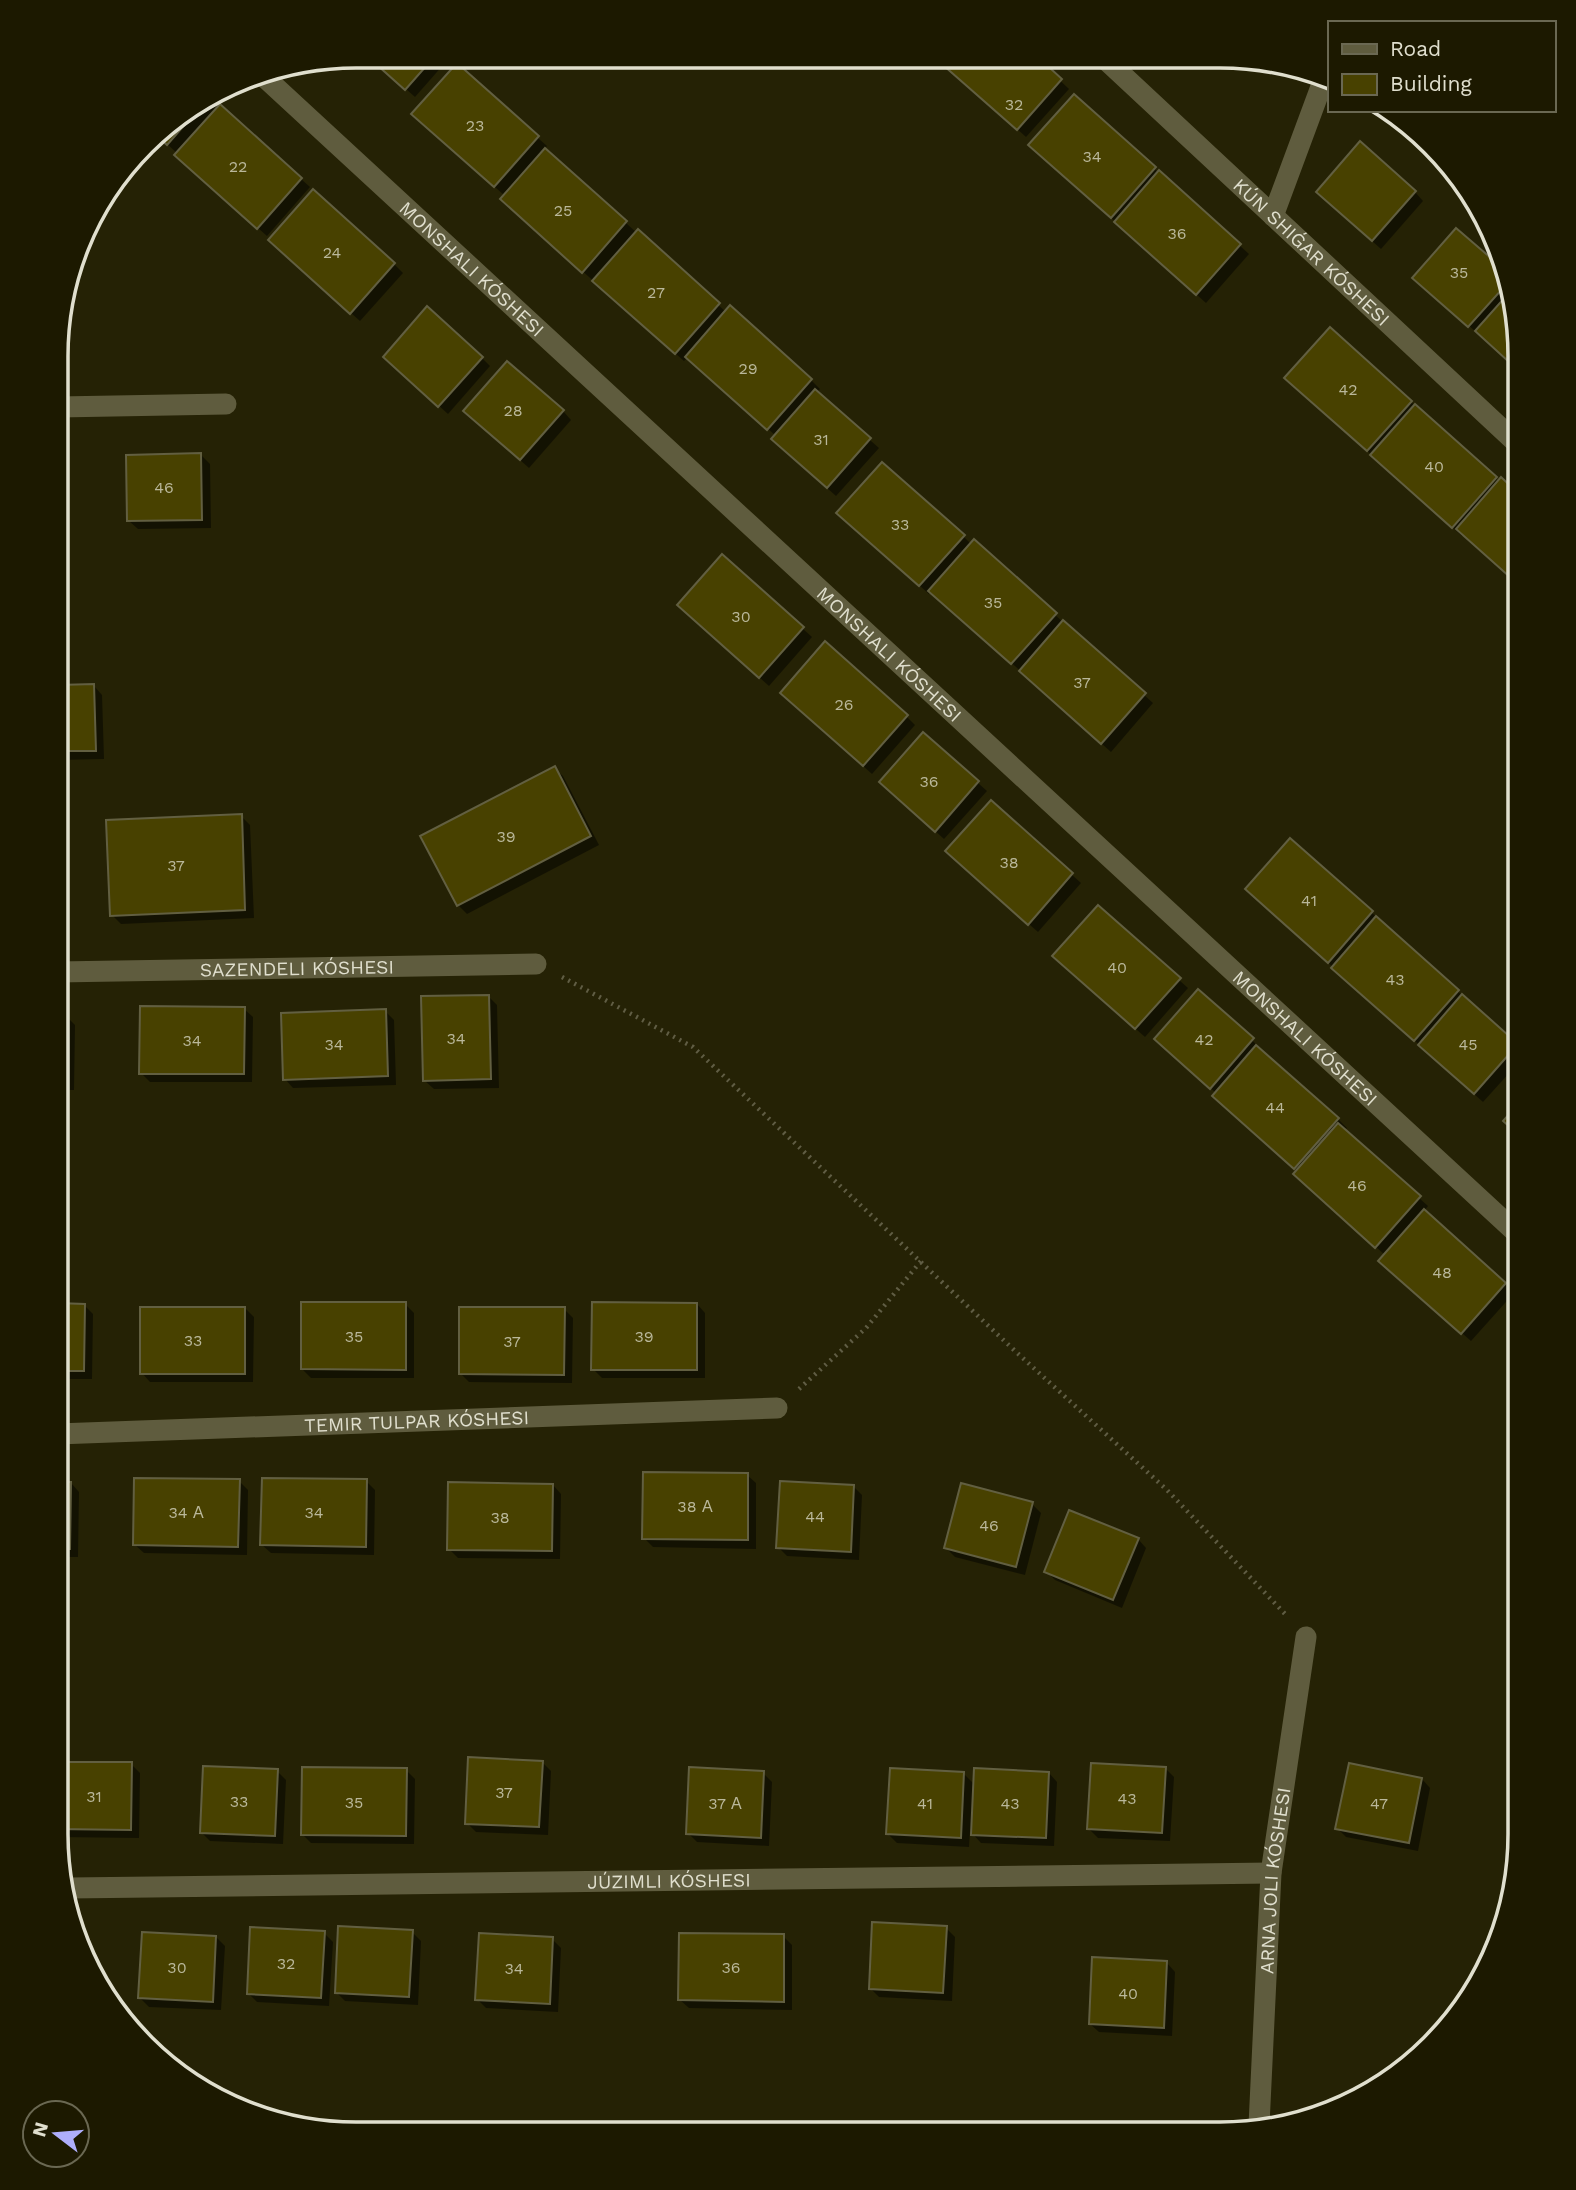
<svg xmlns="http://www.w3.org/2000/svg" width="1576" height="2190" font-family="'Work Sans',sans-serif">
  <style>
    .shadow { fill: #0007 }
    .building { fill: #484100; stroke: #625f41; stroke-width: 2 }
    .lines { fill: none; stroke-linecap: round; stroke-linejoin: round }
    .path { stroke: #605d44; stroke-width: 4.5; stroke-dasharray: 2 5; stroke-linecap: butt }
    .minor { stroke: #5f5c3e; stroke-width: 21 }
    .labels { text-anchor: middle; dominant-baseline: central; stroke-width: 5; stroke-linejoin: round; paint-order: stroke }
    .number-label { font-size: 16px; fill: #bab89a }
    .street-label { font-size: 19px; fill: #e0dfce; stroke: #1c1900 }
    .rim { fill: none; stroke: #e0dfce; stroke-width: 3.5 }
  </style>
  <rect width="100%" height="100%" fill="#252205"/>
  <g class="shadow">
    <path d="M369,56H451L415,97Z"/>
    <path d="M938,58H1036L1069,89L1026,137Z"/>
    <path d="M457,65L538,138L547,146L544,149L637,233L638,232L726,312L811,380L820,389L816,393L879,448L836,496L782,448L776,436L688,357L684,361L511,208L505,196L422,122Z"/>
    <path d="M1074,96L1249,254L1206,303L1039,153Z"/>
    <path d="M214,98L219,103L218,105L310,187L267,236L186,164L178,154L156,134Z"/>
    <path d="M1415,192L1423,201L1381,249L1327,201Z"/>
    <path d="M279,249L394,264L403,273L360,321Z"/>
    <path d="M1500,268L1520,356V370L1423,286Z"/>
    <path d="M482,358L490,366L448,414L394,365Z"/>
    <path d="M1295,386L1411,402L1499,481L1462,536Z"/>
    <path d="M563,411L571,420L529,468L474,419Z"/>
    <path d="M201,455L210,464L211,528L138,529L129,521Z"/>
    <path d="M58,460L67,469L68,533H58Z"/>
    <path d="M847,521L963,536L972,545L974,542L1153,703L1111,752L931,591L929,594Z"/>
    <path d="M722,556L812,637L769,686L688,613Z"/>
    <path d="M58,686H94L102,695L104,759L58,760Z"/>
    <path d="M791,701L906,716L915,725L872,774Z"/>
    <path d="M923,734L987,791L944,839L890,790Z"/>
    <path d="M554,768L563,776L599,845L467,914L458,905Z"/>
    <path d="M991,802L1081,883L1038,932L956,860Z"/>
    <path d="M241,816L250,825L254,918L121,924L112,915Z"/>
    <path d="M1256,898L1372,913L1520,1048V1061L1483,1102Z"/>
    <path d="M1063,965L1179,980L1188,988L1145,1037Z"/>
    <path d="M1199,992L1338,1119L1347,1128L1344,1131L1428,1206L1424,1211L1514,1293L1471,1341L1389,1269L1385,1255L1304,1183L1298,1171L1223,1104L1216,1093L1165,1048Z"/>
    <path d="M488,996L497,1005L499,1088L434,1089L425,1081Z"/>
    <path d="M244,1009L253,1017L252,1082H150L141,1073Z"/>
    <path d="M385,1011L394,1020L396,1085L293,1088L285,1079Z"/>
    <path d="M57,1016H66L75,1025L74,1090H57Z"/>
    <path d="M405,1304L414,1313V1378H311L302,1369Z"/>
    <path d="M697,1304L705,1313V1378H602L593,1369Z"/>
    <path d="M57,1305H84L93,1314L92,1379H57Z"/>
    <path d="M245,1308L254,1317L253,1382H150L142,1373Z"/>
    <path d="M564,1309L573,1318L572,1383L469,1382L461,1374Z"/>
    <path d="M747,1475L756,1483V1549L653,1547L644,1538Z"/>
    <path d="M239,1481L248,1490L247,1555L144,1553L135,1545Z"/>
    <path d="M366,1481L375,1490L374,1555L271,1553L262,1545Z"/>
    <path d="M57,1483H71L79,1492L78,1557H56Z"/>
    <path d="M553,1485L561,1494L560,1559L458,1558L449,1549Z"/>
    <path d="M854,1487L862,1495L859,1560L787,1556L778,1547Z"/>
    <path d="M1032,1504L1041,1513L1025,1575L955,1557L946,1548Z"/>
    <path d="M1138,1539L1146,1548L1122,1608L1055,1580L1046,1571Z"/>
    <path d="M542,1762L551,1771L548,1835L476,1832L467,1823Z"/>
    <path d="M56,1763L131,1764L140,1773L139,1838L57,1837Z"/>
    <path d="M1165,1768L1174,1777L1170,1841L1098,1838L1089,1829Z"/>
    <path d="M406,1770L415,1779L414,1844L311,1843L302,1834Z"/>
    <path d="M277,1771L286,1780L283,1844L210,1841L201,1832Z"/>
    <path d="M763,1773L772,1782L769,1846L697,1842L688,1833Z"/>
    <path d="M963,1773L975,1785L1049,1773L1057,1782L1054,1846L981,1843L970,1831L969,1847L897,1843L888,1834Z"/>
    <path d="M1422,1779L1430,1788L1418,1851L1346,1837L1337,1828Z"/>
    <path d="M946,1928L955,1937L952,2001L879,1997L870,1988Z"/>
    <path d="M412,1932L421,1941L418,2005L345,2001L336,1992Z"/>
    <path d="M324,1933L333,1942L329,2006L257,2002L249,1994Z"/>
    <path d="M783,1936L792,1945V2010L689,2008L680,2000Z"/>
    <path d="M216,1937L225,1946L221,2010L149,2007L140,1998Z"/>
    <path d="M552,1939L561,1948L558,2012L486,2008L477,1999Z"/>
    <path d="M1167,1963L1175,1972L1172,2036L1099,2032L1090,2024Z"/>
  </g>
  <g class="building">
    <path d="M367,56H435L405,90Z"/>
    <path d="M935,58H1039L1062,79L1017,130Z"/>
    <path d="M457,63L539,136L494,187L411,114Z"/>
    <path d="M1074,94L1156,167L1111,218L1028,145Z"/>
    <path d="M220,104L302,178L257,229L174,155Z"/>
    <path d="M201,106L167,145L155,134L159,130Z"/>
    <path d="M1360,141L1416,191L1372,241L1316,192Z"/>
    <path d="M545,148L627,221L582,273L500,199Z"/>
    <path d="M1159,170L1241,244L1196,295L1114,222Z"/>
    <path d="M313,189L395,263L350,314L268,240Z"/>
    <path d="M1456,228L1499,265L1504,287L1468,327L1412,278Z"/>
    <path d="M638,229L720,303L675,354L592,281Z"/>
    <path d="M1506,296L1520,356V372L1475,331Z"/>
    <path d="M730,305L812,379L767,430L685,357Z"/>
    <path d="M427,306L483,357L438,407L383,357Z"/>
    <path d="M1330,327L1412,401L1367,451L1284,378Z"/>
    <path d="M507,361L564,410L520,460L463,411Z"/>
    <path d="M815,389L871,438L827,488L771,439Z"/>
    <path d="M1415,404L1497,477L1452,528L1370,455Z"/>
    <path d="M201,453L202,520L127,521L126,455Z"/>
    <path d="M58,458L60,525H58Z"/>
    <path d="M882,462L965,535L919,586L836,513Z"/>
    <path d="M1501,477L1520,495V586L1456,529Z"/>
    <path d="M974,539L1057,613L1011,664L928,591Z"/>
    <path d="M722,554L804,627L759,678L677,605Z"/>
    <path d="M1063,620L1146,693L1101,744L1019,671Z"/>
    <path d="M825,641L908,715L863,766L780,693Z"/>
    <path d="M94,684L96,751H58V685Z"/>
    <path d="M923,732L979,781L935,832L879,782Z"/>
    <path d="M555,766L591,836L457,906L420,836Z"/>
    <path d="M991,800L1073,873L1028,925L945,851Z"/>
    <path d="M242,814L245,910L110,916L106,820Z"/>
    <path d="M1290,838L1373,911L1328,963L1245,889Z"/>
    <path d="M1098,905L1181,978L1135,1029L1052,956Z"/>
    <path d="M1376,916L1459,990L1414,1041L1331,968Z"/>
    <path d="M1198,989L1254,1038L1210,1089L1154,1039Z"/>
    <path d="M1462,994L1518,1044L1474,1094L1418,1045Z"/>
    <path d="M489,995L491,1079L423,1081L421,996Z"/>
    <path d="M140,1006L245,1007L244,1074H139Z"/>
    <path d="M386,1009L388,1076L283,1080L281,1013Z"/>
    <path d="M57,1014H67L66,1082H57Z"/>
    <path d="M1256,1045L1339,1118L1294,1169L1212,1096Z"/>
    <path d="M1520,1102V1136L1503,1121Z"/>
    <path d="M1338,1123L1421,1196L1375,1248L1293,1174Z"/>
    <path d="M1424,1209L1506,1283L1461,1334L1378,1261Z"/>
    <path d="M301,1302H406V1370L301,1369Z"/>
    <path d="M592,1302L697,1303V1370H591Z"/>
    <path d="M57,1303L85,1304L84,1371H57Z"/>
    <rect x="140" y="1307" width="105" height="67"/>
    <path d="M459,1307H565L564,1375L459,1374Z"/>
    <path d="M643,1472L748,1473V1540L642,1539Z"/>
    <path d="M134,1478L240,1479L238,1547L133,1545Z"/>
    <path d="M262,1478L367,1479L366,1547L260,1545Z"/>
    <path d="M780,1481L854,1485L851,1552L776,1548Z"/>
    <path d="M57,1482H71L70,1549H56Z"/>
    <path d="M448,1482L553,1484L552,1551L447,1550Z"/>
    <path d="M961,1483L1033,1502L1016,1567L944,1548Z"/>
    <path d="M1069,1510L1139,1538L1113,1600L1044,1572Z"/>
    <path d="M468,1757L543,1761L539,1827L465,1824Z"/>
    <path d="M56,1762H132L131,1830L56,1829Z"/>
    <path d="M1091,1763L1166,1767L1162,1833L1087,1829Z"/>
    <path d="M1349,1763L1422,1778L1409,1843L1335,1829Z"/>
    <path d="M203,1766L278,1769L275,1836L200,1833Z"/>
    <path d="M302,1767L407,1768L406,1836L301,1835Z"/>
    <path d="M689,1767L764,1771L761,1838L686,1834Z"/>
    <path d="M890,1768L964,1772L961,1838L886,1834Z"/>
    <path d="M974,1768L1049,1772L1046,1838L971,1835Z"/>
    <path d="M872,1922L947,1926L943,1993L869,1989Z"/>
    <path d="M338,1926L413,1930L409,1997L335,1993Z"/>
    <path d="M250,1927L325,1931L321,1998L247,1994Z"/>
    <path d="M142,1932L216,1936L213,2002L138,1998Z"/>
    <path d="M479,1933L553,1937L550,2004L475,2000Z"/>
    <path d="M679,1933L784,1934V2002L678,2000Z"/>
    <path d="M1092,1957L1167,1961L1164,2028L1089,2024Z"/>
  </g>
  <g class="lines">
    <g class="path">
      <path d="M562,977L693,1047L1014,1350L1167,1490L1287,1616"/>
      <path d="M799,1389L866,1328L921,1261"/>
    </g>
    <g class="minor">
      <path id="s1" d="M1104,58L1520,446"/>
      <path id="s2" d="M259,72L1520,1236"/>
      <path d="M1273,216L1325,76"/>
      <path d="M58,407L226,404"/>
      <path id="s3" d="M57,972L536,964"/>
      <path id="s4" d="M57,1434L777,1408"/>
      <path id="s5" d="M69,1888L1271,1873"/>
      <path id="s6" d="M1259,2125L1271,1873L1306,1637"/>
    </g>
  </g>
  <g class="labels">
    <g class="number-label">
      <text x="1014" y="104">32</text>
      <text x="475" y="125">23</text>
      <text x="1092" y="156">34</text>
      <text x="238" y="166">22</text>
      <text x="563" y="210">25</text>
      <text x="1177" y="233">36</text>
      <text x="332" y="252">24</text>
      <text x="1459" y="272">35</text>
      <text x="656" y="292">27</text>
      <text x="748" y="368">29</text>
      <text x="1348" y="389">42</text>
      <text x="513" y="410">28</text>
      <text x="821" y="439">31</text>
      <text x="1434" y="466">40</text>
      <text x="164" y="487">46</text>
      <text x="900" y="524">33</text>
      <text x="993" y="602">35</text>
      <text x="741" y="616">30</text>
      <text x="1082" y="682">37</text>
      <text x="844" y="704">26</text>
      <text x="929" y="781">36</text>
      <text x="506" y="836">39</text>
      <text x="1009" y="862">38</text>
      <text x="176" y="865">37</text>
      <text x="1309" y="900">41</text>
      <text x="1117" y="967">40</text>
      <text x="1395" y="979">43</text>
      <text x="456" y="1038">34</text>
      <text x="1204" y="1039">42</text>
      <text x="192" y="1040">34</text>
      <text x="334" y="1044">34</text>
      <text x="1468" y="1044">45</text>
      <text x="1275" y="1107">44</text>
      <text x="1357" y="1185">46</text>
      <text x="1442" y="1272">48</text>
      <text x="354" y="1336">35</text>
      <text x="644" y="1336">39</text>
      <text x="193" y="1340">33</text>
      <text x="512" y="1341">37</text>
      <text x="695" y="1506">38 А</text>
      <text x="186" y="1512">34 А</text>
      <text x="314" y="1512">34</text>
      <text x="815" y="1516">44</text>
      <text x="500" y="1517">38</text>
      <text x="989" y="1525">46</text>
      <text x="504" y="1792">37</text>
      <text x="94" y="1796">31</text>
      <text x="1127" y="1798">43</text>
      <text x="239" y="1801">33</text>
      <text x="354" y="1802">35</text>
      <text x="725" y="1803">37 А</text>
      <text x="925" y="1803">41</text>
      <text x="1010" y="1803">43</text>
      <text x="1379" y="1803">47</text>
      <text x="286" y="1963">32</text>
      <text x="177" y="1967">30</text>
      <text x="731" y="1967">36</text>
      <text x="514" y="1968">34</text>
      <text x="1128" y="1993">40</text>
    </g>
    <g class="street-label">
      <text stroke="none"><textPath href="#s1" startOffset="284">KÚN SHIǴAR KÓSHESI</textPath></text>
      <text stroke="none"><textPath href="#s2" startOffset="290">MONSHALI KÓSHESI</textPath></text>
      <text stroke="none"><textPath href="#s2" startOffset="858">MONSHALI KÓSHESI</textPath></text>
      <text stroke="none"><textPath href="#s3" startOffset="240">SAZENDELI KÓSHESI</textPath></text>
      <text stroke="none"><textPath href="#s2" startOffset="1424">MONSHALI KÓSHESI</textPath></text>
      <text stroke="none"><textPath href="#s4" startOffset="360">TEMIR TULPAR KÓSHESI</textPath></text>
      <text stroke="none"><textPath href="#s6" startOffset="245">ARNA JOLI KÓSHESI</textPath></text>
      <text stroke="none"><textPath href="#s5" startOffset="600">JÚZIMLI KÓSHESI</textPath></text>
    </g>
  </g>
  <path d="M0 0H1576V2190H0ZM356 68H1220A288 288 0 0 1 1508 356V1834A288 288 0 0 1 1220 2122H356A288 288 0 0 1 68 1834V356A288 288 0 0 1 356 68Z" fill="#1c1900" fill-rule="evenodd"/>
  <path class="rim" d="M356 68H1220A288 288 0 0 1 1508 356V1834A288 288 0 0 1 1220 2122H356A288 288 0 0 1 68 1834V356A288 288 0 0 1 356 68Z"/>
  <rect x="1328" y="21" width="228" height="91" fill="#1c1900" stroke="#6a6852" stroke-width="2"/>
  <rect x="1342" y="44" width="35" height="10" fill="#5f5c3e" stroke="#6a6852" stroke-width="2"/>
  <text x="1390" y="56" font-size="21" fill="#e0dfce">Road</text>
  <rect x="1342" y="74" width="35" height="21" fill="#484100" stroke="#6a6852" stroke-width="2"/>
  <text x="1390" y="91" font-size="21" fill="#e0dfce">Building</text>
  <g transform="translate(56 2134) rotate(286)"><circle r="33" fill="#1c1900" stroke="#6a6852" stroke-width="2"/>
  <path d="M0-5L12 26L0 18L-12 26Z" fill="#aeaefb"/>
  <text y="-10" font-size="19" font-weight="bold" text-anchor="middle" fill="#e0dfce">N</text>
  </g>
</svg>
